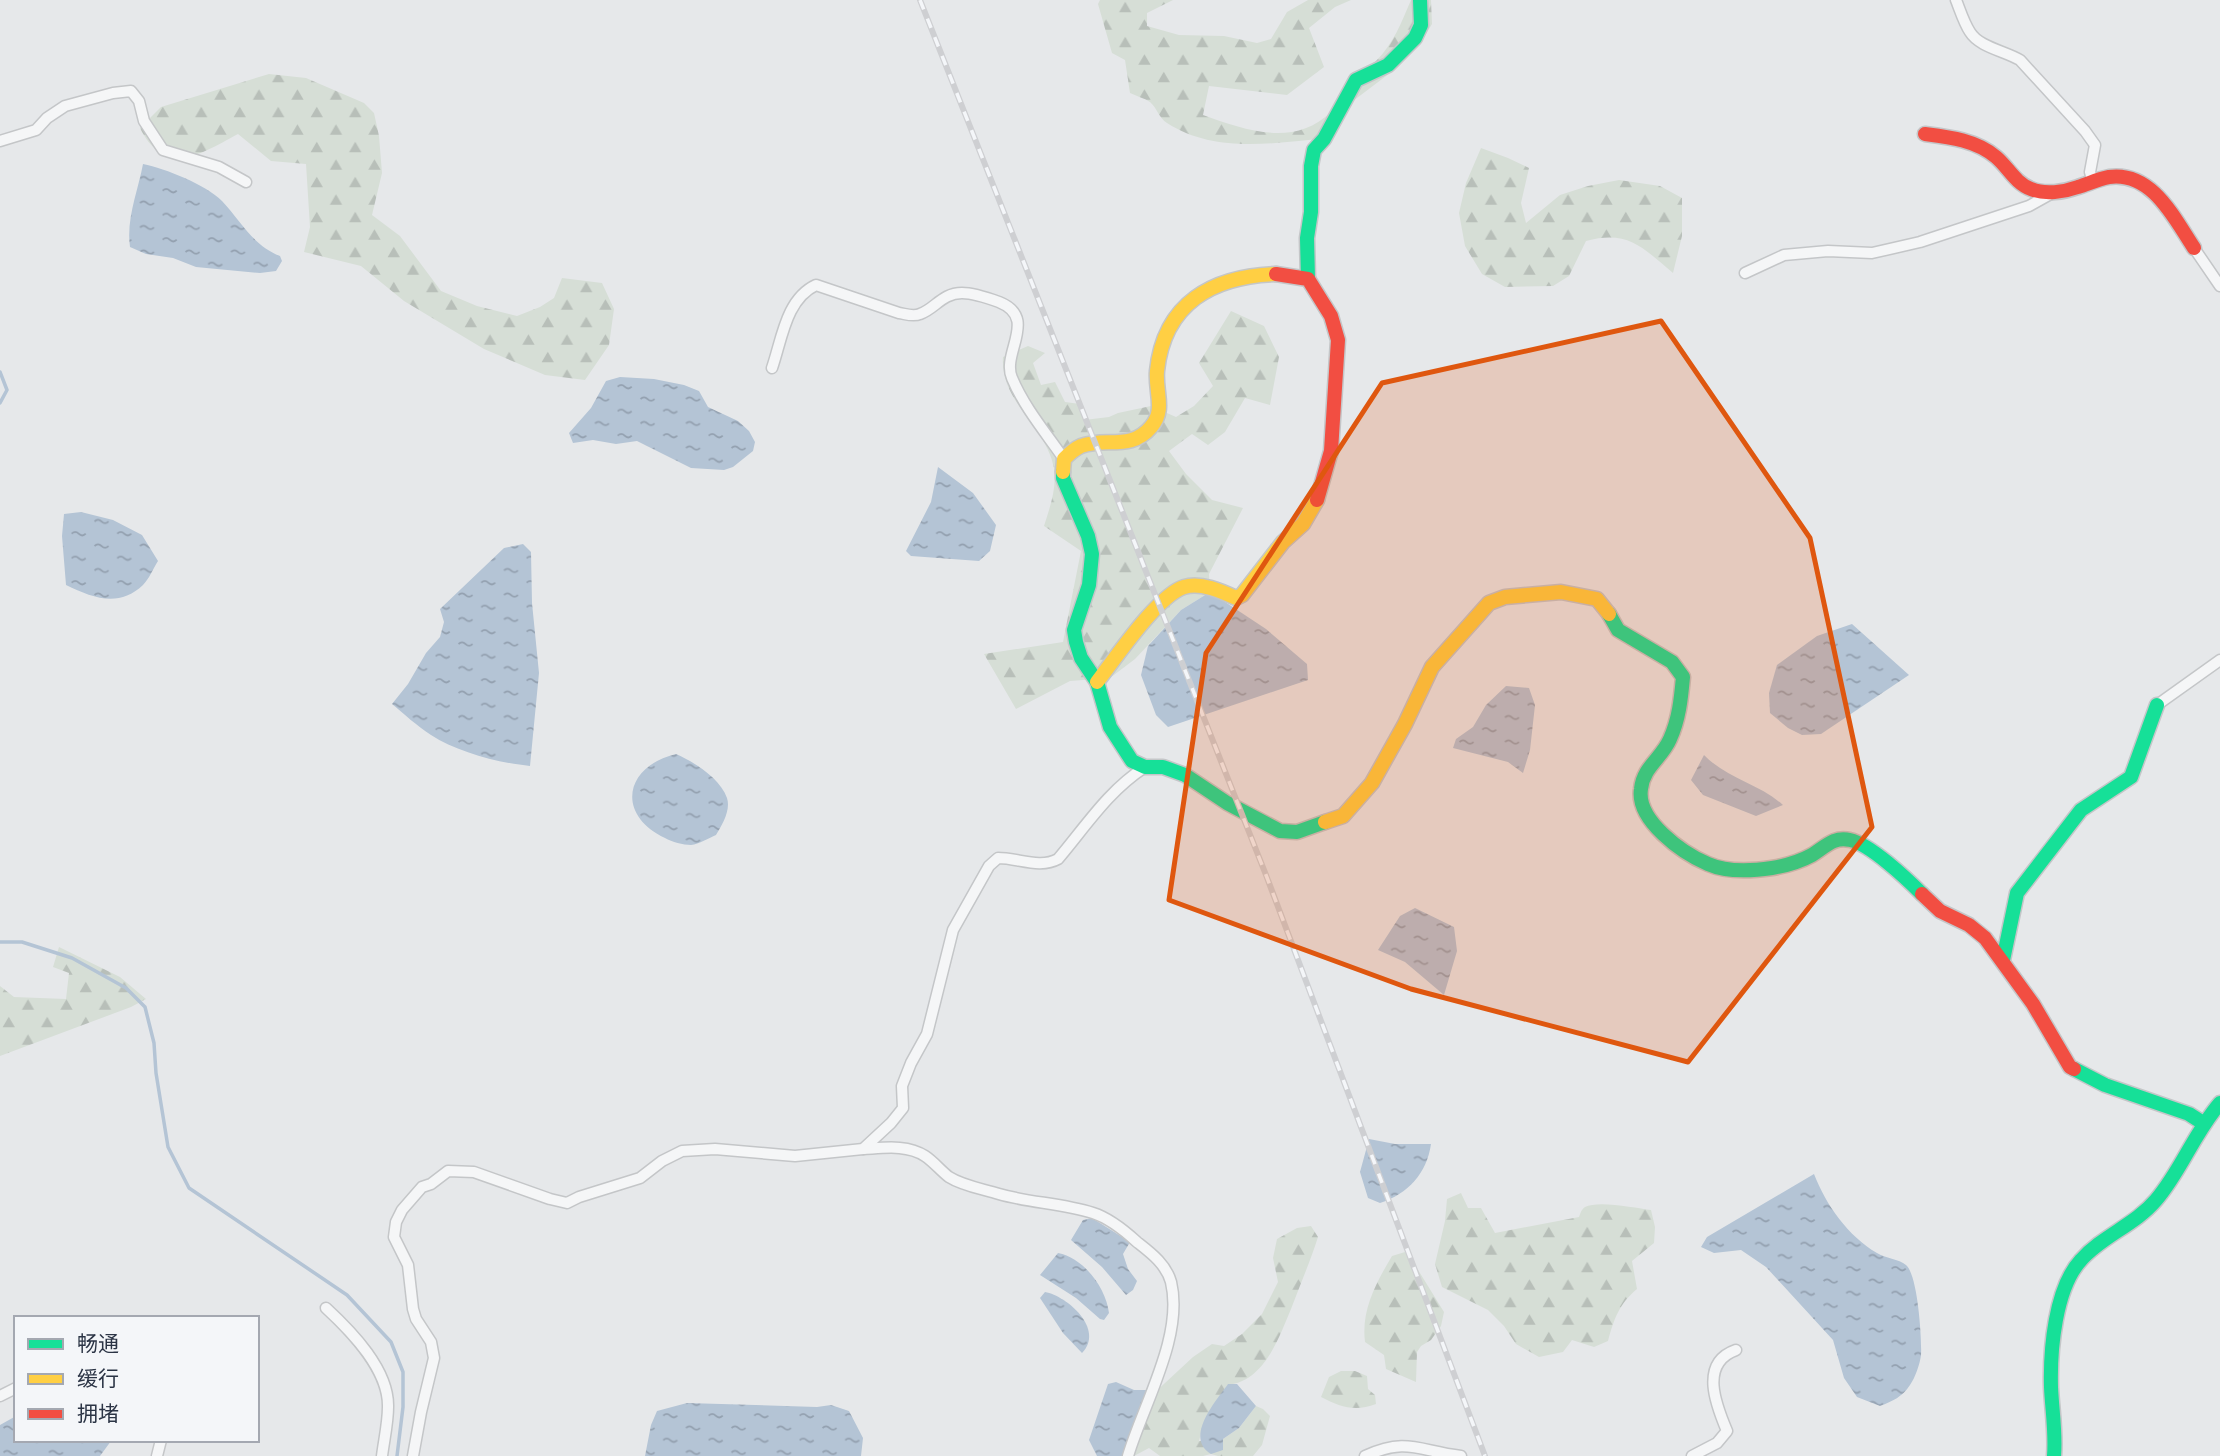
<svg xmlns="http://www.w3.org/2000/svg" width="2220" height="1456" font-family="Inter,'Noto Sans SC',sans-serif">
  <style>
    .forest { fill: url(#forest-firs) }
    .water { fill: url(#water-ripples) }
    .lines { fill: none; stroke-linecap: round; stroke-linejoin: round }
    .stream { stroke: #b4c4d5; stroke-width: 3.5 }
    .street-casing { stroke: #c4c6c8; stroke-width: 13 }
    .fast-casing { stroke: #c4c6c8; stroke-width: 17 }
    .slow-casing { stroke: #c4c6c8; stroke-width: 17 }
    .jam-casing { stroke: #c4c6c8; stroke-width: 17 }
    .street { stroke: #f5f6f7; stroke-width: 10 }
    .fast { stroke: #16e098; stroke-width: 14 }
    .slow { stroke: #ffcf43; stroke-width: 14 }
    .jam { stroke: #f24e42; stroke-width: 14 }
    .rail-casing { stroke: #cecfd2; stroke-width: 6 }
    .rail { stroke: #f4f6f9; stroke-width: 3.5; stroke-dasharray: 10; stroke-linecap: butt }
    .marked { fill: #df570f; fill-opacity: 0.2; stroke: #df570f; stroke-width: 5; stroke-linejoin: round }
  </style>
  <defs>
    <pattern id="forest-firs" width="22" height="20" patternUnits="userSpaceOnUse" patternTransform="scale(1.75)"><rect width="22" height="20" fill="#d6ded6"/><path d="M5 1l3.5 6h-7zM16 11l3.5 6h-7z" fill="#b8bfb9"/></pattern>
    <pattern id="water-ripples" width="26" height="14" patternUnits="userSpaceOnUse" patternTransform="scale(1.75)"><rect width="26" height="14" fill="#b4c4d5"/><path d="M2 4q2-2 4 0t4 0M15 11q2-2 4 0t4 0" fill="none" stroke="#93a0af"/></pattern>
  </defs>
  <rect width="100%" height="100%" fill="#e6e8ea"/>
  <g class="forest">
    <path d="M1100,0H1173L1147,13V26L1179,35L1224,36L1257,43L1271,39L1287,12L1308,0H1351L1335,7L1309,28L1324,67L1287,95L1209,86L1203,115C1245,130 1294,148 1331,112C1341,102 1343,85 1353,76C1360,70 1369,67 1376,61C1394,43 1401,23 1411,0H1431L1432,24L1420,44L1398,67L1353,101L1327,138C1274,143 1215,154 1167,123C1159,118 1157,108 1150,102C1144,98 1136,96 1130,93L1125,60L1112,53L1098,4Z"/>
    <path d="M269,74L306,78L364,103L374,113L379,136L382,173L372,215L400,236L441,291L477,306L517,316L540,307L554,298L562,278L602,283L614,309L609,345L585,380L545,375L484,349L404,301L361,266L304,252L310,227L306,164L271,161L238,134C201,154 165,178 140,128L161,107Z"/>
    <path d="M1481,148L1508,158L1529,168L1521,203L1526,223L1560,195L1588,186L1619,180L1660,186L1682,198V236L1673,273C1642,247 1628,230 1586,241L1569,276L1553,286L1505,287L1482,274L1465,246L1459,213L1466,183Z"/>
    <path d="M1231,311L1264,326L1279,357L1270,405L1245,398L1225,432L1208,445L1192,434L1169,451L1186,474L1212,500L1243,508L1209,574L1210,592L1181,610L1135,659L1110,678L1070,681L1016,709L984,654L1063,642L1081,551L1044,526C1050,507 1057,488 1054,468C1046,426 1000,402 1003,357L1028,346L1045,353L1033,363L1041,385L1055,382L1065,402L1080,404L1084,420L1109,417L1118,413L1151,406L1176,417L1194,406L1213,386L1199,363Z"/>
    <path d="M59,947L120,977L146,999L131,1007L0,1056V986L14,997L66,999L69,973L53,967Z"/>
    <path d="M1461,1193L1468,1208H1481L1495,1233L1579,1217C1581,1212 1581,1210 1585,1207C1598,1200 1636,1208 1651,1210L1655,1227L1654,1243L1632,1261L1637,1289C1619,1304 1614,1319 1608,1341L1594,1347L1572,1340L1563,1352L1539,1357L1516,1344L1504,1326L1488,1310L1442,1287L1435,1264L1445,1221L1447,1199Z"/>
    <path d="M1311,1226L1318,1237C1310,1262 1300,1285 1291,1309C1279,1337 1265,1381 1228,1385C1215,1402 1204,1419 1199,1441L1223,1439L1239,1428L1256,1406L1263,1409L1270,1416L1262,1445L1253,1456H1218L1211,1454L1203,1456H1160L1149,1448L1134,1456H1128L1151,1396L1193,1357L1212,1344L1224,1346L1242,1334L1262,1314L1278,1282L1273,1258L1277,1239L1297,1228Z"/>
    <path d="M1405,1252L1415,1265L1444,1312L1441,1326L1431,1340L1421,1346L1417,1352L1416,1382L1386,1369L1384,1355L1365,1342C1361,1310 1376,1283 1392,1256Z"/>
    <path d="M1341,1371H1355L1367,1376L1368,1389L1375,1395L1376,1404C1355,1412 1340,1407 1321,1397L1329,1377Z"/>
  </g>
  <g class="water">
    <path d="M143,164C166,169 205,184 222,201C241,221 252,245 280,256L282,261L276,271L260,273L196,267L173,258L146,254L130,247C126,219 138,191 143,164Z"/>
    <path d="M620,377L654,379L684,385L699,391L708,407L738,421L749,431L755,442L753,451L733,467L724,470L691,468L637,441L616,444L593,440L573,443L569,433L591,408L606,381Z"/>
    <path d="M938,467L973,493L996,525L990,551L979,561L911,556L906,551L931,502Z"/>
    <path d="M81,512L113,520L142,535L158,561C153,569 149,579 143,585C119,608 93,598 66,585L62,536L64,514Z"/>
    <path d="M523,544L531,552L532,603L539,673L530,766C499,763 457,752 431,735C417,726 404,714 392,704L408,684L426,653L440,637L444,622L440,609L504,548Z"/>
    <path d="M1210,592L1266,629L1307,664L1308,680L1168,727L1156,715L1141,675L1148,646L1181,610Z"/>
    <path d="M1852,624L1909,675L1821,734L1802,735L1788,728L1770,713L1769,693L1777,665L1817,636Z"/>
    <path d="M1506,686L1529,688L1535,705L1530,750L1523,773L1508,762L1453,748L1456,739L1473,727L1486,705Z"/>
    <path d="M676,754C694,762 720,778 727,798C731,810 722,825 716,835C709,838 699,844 691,845C683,845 672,842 665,838C615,814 625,766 676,754Z"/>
    <path d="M1704,755C1726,778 1760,784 1783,805L1756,816L1703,795L1691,780Z"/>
    <path d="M1415,908L1454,927L1457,951L1444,995L1405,962L1378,950L1400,916Z"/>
    <path d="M1369,1139L1395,1144H1431C1427,1173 1408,1194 1380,1203L1368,1198L1360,1172Z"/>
    <path d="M1814,1174C1826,1205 1848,1236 1877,1253C1885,1258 1899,1259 1906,1265C1918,1275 1922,1340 1921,1355C1920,1364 1915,1378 1910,1385C1902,1397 1893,1401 1880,1406L1857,1397L1844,1378L1833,1340L1766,1267L1741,1250L1714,1253L1701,1247L1707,1237Z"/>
    <path d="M1092,1218L1130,1242L1123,1254L1128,1269L1137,1281L1133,1290L1126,1295L1102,1267L1071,1240L1083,1220Z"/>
    <path d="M1058,1253C1084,1258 1106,1288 1109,1313L1104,1320L1100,1319L1076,1298L1040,1275Z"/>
    <path d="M1045,1292C1067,1296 1105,1329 1082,1353L1063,1333L1040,1298Z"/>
    <path d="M1116,1382L1134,1390H1148L1128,1456H1097L1089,1440L1108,1384Z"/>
    <path d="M1228,1384H1237L1256,1406L1239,1428L1223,1439V1450L1211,1454C1184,1437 1216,1401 1228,1384Z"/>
    <path d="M687,1403L817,1407L831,1405L849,1411L863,1438L861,1456H645L651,1425L657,1411Z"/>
    <path d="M16,1416V1440L111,1441L100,1456H0V1425Z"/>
  </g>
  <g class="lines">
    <g class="stream">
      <path d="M0,372L7,390L0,403"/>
      <path d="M0,942H22L72,958L126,988L145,1007L154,1043L156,1073L168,1147L189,1188L347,1295L391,1342L403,1372V1407L397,1456"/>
    </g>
    <defs>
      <g id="street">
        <path d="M1956,0C1960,10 1964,23 1970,32C1979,47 2005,51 2020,60L2085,131L2095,145L2090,172L2093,183"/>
        <path d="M0,141L36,130L47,118L65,106L113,93L131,91L139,101L144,121L163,150L219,167L246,182"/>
        <path d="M2194,248L2220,286"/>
        <path d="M1745,273L1784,255L1828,251L1872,253L1920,242L2029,206L2056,191"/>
        <path d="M772,368C782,339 786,299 816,285L899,313C906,314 913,317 920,314C935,309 942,293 962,293C974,293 988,298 999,302C1039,318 1001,353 1012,378C1024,407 1046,433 1064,459"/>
        <path d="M2157,705L2220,660"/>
        <path d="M863,1149C883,1148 907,1144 925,1156C934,1162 941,1171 949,1177C963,1186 983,1189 999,1194C1030,1203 1062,1203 1093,1213C1109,1218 1125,1231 1137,1242C1151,1253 1166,1264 1171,1282C1184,1336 1143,1405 1128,1456"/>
        <path d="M326,1308C352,1332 389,1370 388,1407C388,1423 384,1440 382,1456"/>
        <path d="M0,1396L16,1388"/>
        <path d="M157,1456L161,1440"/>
        <path d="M413,1456L421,1412L434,1358L431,1342L416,1319L413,1309L408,1265L394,1237L396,1222L402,1210L422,1187L431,1184L448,1171L474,1172L550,1199L567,1203L579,1197L640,1178L662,1161L682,1151L715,1149L795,1156L863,1149L891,1123L903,1108L902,1086L911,1063L927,1034L953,930L989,866L998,858C1018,858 1040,869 1058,859C1086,826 1108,791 1145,767"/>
        <path d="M1365,1456C1408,1437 1418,1451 1461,1456"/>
        <path d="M1692,1456L1717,1443L1727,1431C1716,1405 1699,1363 1736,1350"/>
      </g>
      <g id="fast">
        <path d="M1308,279L1307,238L1311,212V166L1314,150L1324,139L1356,80L1388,65L1415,38L1421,25L1420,0"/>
        <path d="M1063,472V478L1088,536L1092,554L1089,585L1074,630L1076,642L1081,658L1097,682L1110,727L1132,761L1145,767H1163L1185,775L1227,803L1280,831L1297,832L1325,822"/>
        <path d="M1609,614L1618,630L1672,662L1683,677C1681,699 1679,719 1670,739C1662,758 1643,767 1641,789C1636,820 1682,853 1708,864C1726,872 1752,871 1772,868C1784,866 1801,861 1812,855C1825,847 1834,836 1850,840C1870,844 1907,879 1922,894"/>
        <path d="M2003,960L2017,893L2081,810L2131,777L2157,705"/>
        <path d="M2074,1069L2105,1085L2189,1114L2203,1123"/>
        <path d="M2054,1456C2056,1433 2052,1410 2051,1387C2050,1350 2055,1288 2081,1260C2102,1236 2135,1225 2156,1200C2181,1171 2194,1133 2220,1103"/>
      </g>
      <g id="slow">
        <path d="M1063,472L1064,459C1069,454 1074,449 1081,446C1106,437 1131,451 1151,427C1166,410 1155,392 1157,371C1164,303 1213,276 1276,274"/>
        <path d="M1097,682C1115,659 1158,595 1184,587C1201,582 1221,591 1236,598L1242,595L1283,542L1303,524L1317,500"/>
        <path d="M1325,822L1343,816L1372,783L1405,724L1432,667L1489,603L1505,597L1561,592L1597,599L1609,614"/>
      </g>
      <g id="jam">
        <path d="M1925,134C1949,137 1976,140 1996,157C2008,167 2015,183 2031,189C2045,195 2064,192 2078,187C2088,184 2098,179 2109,177C2152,171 2174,218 2194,248"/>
        <path d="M1276,274L1308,279L1331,316L1338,340L1331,451L1317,500"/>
        <path d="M1922,894L1940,911L1969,925L1985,938L2033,1004L2070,1067L2074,1069"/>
      </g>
    </defs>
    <use href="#street" class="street-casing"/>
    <use href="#fast" class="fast-casing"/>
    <use href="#slow" class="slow-casing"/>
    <use href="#jam" class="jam-casing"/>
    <use href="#street" class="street"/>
    <use href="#fast" class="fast"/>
    <use href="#slow" class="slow"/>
    <use href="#jam" class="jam"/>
    <defs>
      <path id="rail" d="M920,0L1266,875L1485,1456"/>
    </defs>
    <use href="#rail" class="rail-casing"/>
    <use href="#rail" class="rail"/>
  </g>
  <path class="marked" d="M1661,321L1810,538L1872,827L1688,1062L1411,989L1169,900L1206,653L1382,383Z"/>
  <rect x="14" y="1316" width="245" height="126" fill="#f4f6f9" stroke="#a4a8b1" stroke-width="2"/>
  <rect x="28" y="1339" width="35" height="10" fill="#16e098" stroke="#a4a8b1" stroke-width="2"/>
  <text x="77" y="1351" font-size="21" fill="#2b3445">畅通</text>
  <rect x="28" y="1374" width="35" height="10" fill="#ffcf43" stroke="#a4a8b1" stroke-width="2"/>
  <text x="77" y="1386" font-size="21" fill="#2b3445">缓行</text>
  <rect x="28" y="1409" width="35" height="10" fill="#f24e42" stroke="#a4a8b1" stroke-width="2"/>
  <text x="77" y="1421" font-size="21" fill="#2b3445">拥堵</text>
</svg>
